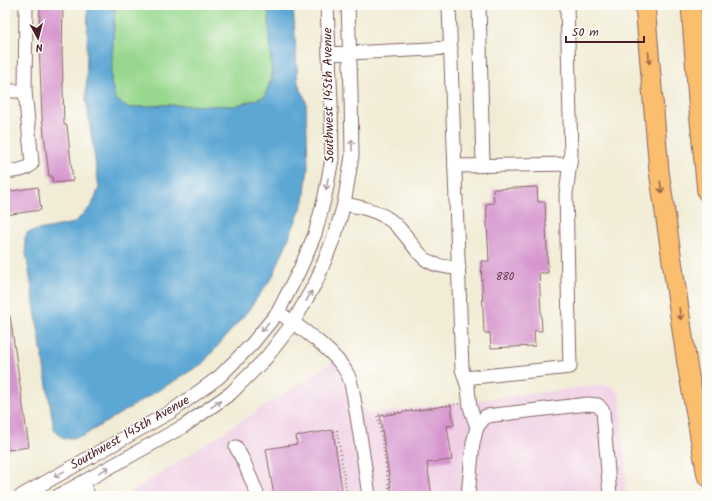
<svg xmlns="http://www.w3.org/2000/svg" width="712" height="501" font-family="Kalam,sans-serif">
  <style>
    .built { fill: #f0d0e5 }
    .green { fill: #98d88e; stroke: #717c5c }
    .water { fill: #5da7d4; stroke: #546380 }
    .building { fill: #d694cd }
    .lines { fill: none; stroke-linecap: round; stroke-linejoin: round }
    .minor-casing { stroke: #846766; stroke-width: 15 }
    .highway-casing { stroke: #846766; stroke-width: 21 }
    .path { stroke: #846766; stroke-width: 2; stroke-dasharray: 1 3; stroke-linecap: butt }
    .minor { stroke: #fff; stroke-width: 13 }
    .highway { stroke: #fbbd6e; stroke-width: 19 }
    .oneway { stroke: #9a6649 }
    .oneway2 { stroke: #ae9aa0 }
    .labels { text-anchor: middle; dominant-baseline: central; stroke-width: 3; stroke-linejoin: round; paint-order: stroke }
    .number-label { font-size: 11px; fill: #6d3c54 }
    .street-label { font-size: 13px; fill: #4a1f2b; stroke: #fdfcf7 }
  </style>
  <rect width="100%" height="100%" fill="#fdfcf7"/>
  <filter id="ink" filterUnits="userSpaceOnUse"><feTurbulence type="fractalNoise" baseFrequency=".025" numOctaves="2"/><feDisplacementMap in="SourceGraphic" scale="8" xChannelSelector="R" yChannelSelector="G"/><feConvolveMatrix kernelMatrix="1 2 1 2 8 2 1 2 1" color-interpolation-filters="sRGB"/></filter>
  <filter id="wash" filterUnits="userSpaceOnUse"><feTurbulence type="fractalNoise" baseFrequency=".012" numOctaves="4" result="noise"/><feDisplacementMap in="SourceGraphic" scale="16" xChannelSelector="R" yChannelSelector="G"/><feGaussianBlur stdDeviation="0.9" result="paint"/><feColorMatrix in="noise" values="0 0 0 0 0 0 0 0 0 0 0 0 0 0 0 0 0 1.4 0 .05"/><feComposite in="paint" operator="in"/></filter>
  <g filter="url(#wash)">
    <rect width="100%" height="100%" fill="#f1ecd5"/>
    <path class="built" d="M345,354L355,373L364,412L368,414L602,385L612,387L620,394L627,496H125Z"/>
    <path class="green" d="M115,5H268L272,78L264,97L234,106L163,105L128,108L115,99L111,82Z"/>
    <path class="water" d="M88,5H115L111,82L115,99L128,108L163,105L234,106L264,97L272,78L268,5H293L298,83L306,101L308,167L304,201L273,276L247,312L202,364L83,436L64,439L54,430L25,246V238L28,232L74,223L92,205L99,188L86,98Z"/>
    <g id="blocks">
      <g class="building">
        <path d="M40,5H63L62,51L64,125H67L73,181L53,183L52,176H49L42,117L39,43Z"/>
        <path d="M38,187L41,210L5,215V192Z"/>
        <path d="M537,187L538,202H545L548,273H539L542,331H534L535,346L491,348L490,333H484L481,261H489L486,204L494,203L493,189Z"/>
        <path d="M5,316H10L29,447L8,450L5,428Z"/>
        <path d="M451,405L454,425L447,426L452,460L427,463L432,496H392L380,416Z"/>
        <path d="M333,430L343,496H274L266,449L297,444L296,436Z"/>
      </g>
    </g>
  </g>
  <g filter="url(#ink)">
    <use href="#blocks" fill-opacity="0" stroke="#846766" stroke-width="1"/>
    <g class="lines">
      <defs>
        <g id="minor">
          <path d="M449,5L462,369L468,388L470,407L477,427"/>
          <path d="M479,5L483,165"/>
          <path d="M329,54L451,48"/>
          <path d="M5,91H25"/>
          <path d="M455,166L570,164"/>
          <path d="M5,172C14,171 27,171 32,163L25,91L26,5"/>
          <path d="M344,204C360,207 377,210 390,220C420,243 412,267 459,268"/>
          <path d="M278,312C299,327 336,351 348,375C353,386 354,399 356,411C361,439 365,468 369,496"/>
          <path d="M465,378L570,367L566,194L571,155L567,5"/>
          <path d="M236,447L244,462L258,496"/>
          <path d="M82,483L89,496"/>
          <path d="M21,496L172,411L219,377L252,344L278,312L300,269L315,234L325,196L332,159L331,104L327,5"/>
          <path d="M58,496L184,426L231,393L266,358L293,323L317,280L336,232L344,204L352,156L351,92L348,5"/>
          <path d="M468,496L473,443L477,427L486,416L588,404L598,405L603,411L610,496"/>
        </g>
        <g id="highway">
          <path d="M645,5L659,171L687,364L707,476"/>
          <path d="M691,5L698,101L707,192"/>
        </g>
      </defs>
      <use href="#minor" class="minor-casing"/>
      <use href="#highway" class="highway-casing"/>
      <g class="path">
        <path d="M337,430L347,496"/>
        <path d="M390,496L382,438L377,415L459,404"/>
      </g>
      <use href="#minor" class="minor"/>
      <use href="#highway" class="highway"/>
    </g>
    <defs><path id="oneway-shaft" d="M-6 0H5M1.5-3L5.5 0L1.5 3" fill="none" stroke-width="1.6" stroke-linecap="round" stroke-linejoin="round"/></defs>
    <g class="oneway">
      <use href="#oneway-shaft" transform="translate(649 58) rotate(85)"/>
      <use href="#oneway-shaft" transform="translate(661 187) rotate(82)"/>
      <use href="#oneway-shaft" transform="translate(680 314) rotate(82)"/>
    </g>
    <g class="oneway2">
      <use href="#oneway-shaft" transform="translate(352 145) rotate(-91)"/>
      <use href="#oneway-shaft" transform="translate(327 184) rotate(100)"/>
      <use href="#oneway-shaft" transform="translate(309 296) rotate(-61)"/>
      <use href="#oneway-shaft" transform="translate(265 327) rotate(128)"/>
      <use href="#oneway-shaft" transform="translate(216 404) rotate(-35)"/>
      <use href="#oneway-shaft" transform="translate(104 470) rotate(-29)"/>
      <use href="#oneway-shaft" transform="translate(59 474) rotate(151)"/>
    </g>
  </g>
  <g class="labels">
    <g class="number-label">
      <text x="505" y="277">880</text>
    </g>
    <g class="street-label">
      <text transform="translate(329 95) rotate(-91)">Southwest 145th Avenue</text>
      <text transform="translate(130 433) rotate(-30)">Southwest 145th Avenue</text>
    </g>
  </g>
  <rect width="712" height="501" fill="none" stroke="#fdfcf7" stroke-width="20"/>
  <g transform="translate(38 38) rotate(173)" stroke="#fdfcf7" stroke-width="3" paint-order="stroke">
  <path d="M0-3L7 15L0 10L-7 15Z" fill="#4a1f2b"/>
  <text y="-6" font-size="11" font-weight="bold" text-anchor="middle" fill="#4a1f2b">N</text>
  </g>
  <path d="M566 36v6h78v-6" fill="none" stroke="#4a1f2b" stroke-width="2"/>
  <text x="572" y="36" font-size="12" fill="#4a1f2b" stroke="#fdfcf7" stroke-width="3" paint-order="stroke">50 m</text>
</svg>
